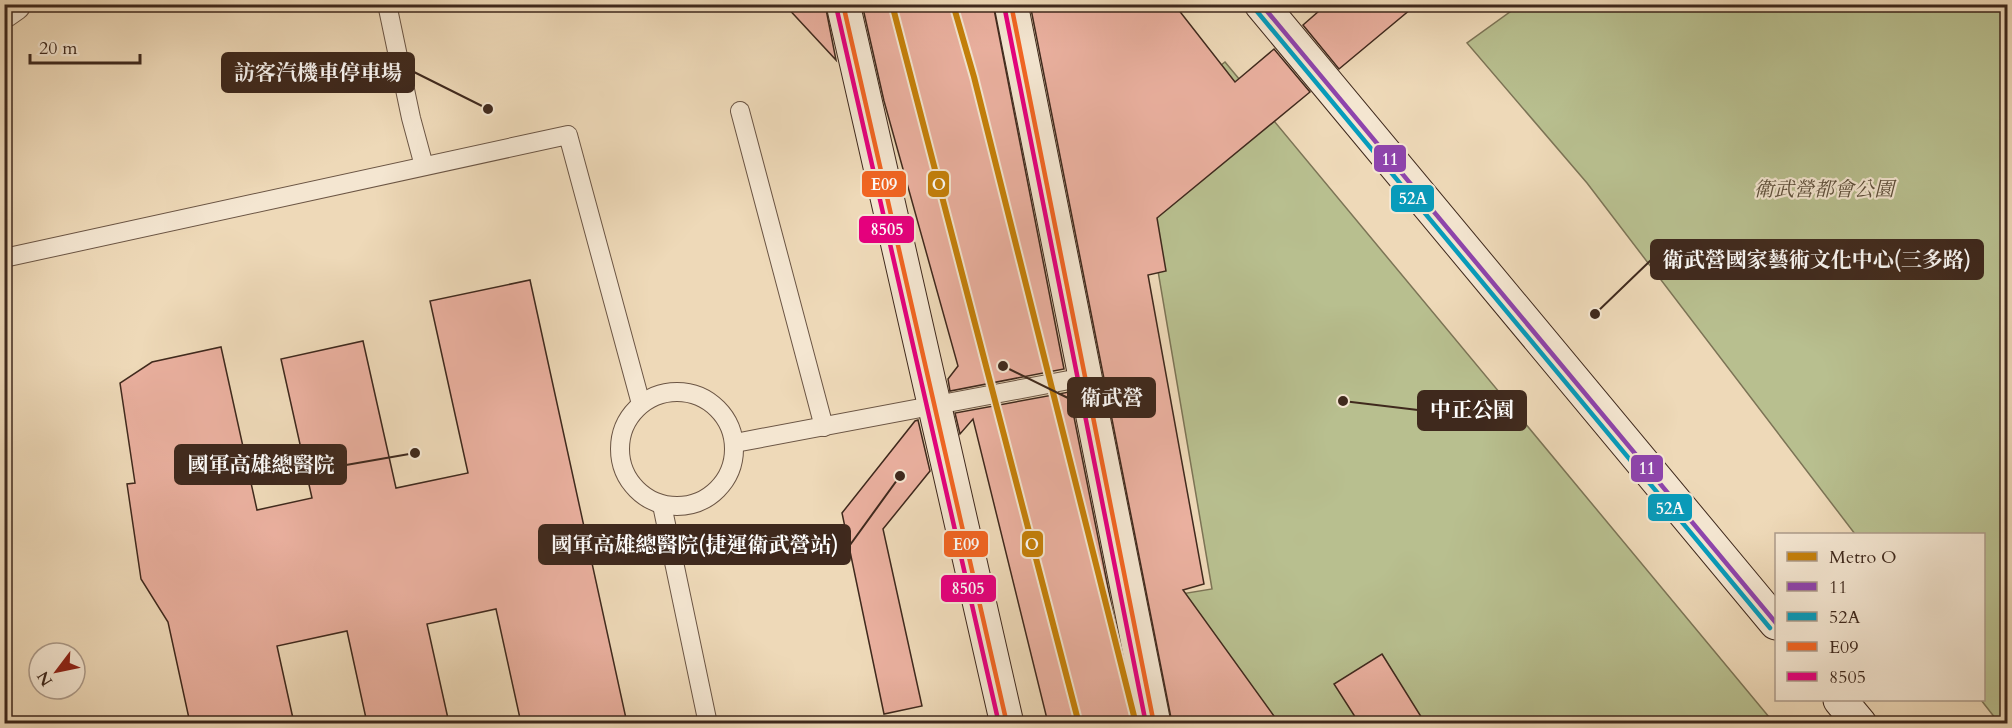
<svg xmlns="http://www.w3.org/2000/svg" width="2012" height="728" font-family="Cardo,'Noto Serif TC',serif">
  <style>
    .green { fill: #b8bf8f; stroke: #7c7456; stroke-width: 1.5 }
    .building { fill: #eab09f; stroke: #3f291d; stroke-width: 1.5 }
    .lines { fill: none; stroke-linecap: round; stroke-linejoin: round }
    .lane-casing { stroke: #6b5544; stroke-width: 20 }
    .street-casing { stroke: #6b5544; stroke-width: 35 }
    .secondary-casing { stroke: #3f291d; stroke-width: 35 }
    .lane { stroke: #f4e6d1; stroke-width: 18 }
    .street { stroke: #f4e6d1; stroke-width: 33 }
    .secondary { stroke: #f4e6d1; stroke-width: 33 }
    .bus-1-casing { stroke: #f4e6d1; stroke-width: 9 }
    .bus-2-casing { stroke: #f4e6d1; stroke-width: 9 }
    .bus-3-casing { stroke: #f4e6d1; stroke-width: 9 }
    .bus-4-casing { stroke: #f4e6d1; stroke-width: 9 }
    .bus-1 { stroke: #8e44ad; stroke-width: 4.5 }
    .bus-2 { stroke: #069cbc; stroke-width: 4.5 }
    .bus-3 { stroke: #f26522; stroke-width: 4.5 }
    .bus-4 { stroke: #e5007d; stroke-width: 4.5 }
    .metro-1-casing { stroke: #f4e6d1; stroke-width: 10 }
    .metro-1 { stroke: #c58009; stroke-width: 6 }
    .labels { text-anchor: middle; dominant-baseline: central; stroke-width: 4.5; stroke-linejoin: round; paint-order: stroke }
    .park-label { font-size: 20px; font-style: italic; fill: #5d4e3a; stroke: #f4e6d1 }
    .leader { fill: none; stroke: #3f291d; stroke-width: 2 }
    .callout-dot { fill: #3f291d; stroke: #f4e6d1; stroke-width: 2 }
    .callout { fill: #3f291d; stroke: #3f291d; stroke-width: 2 }
    .callout-label { font-size: 21px; text-anchor: middle; font-weight: bold; fill: #fff }
    .line-badge { stroke: #f4e6d1; stroke-width: 2 }
    .badge-label { font-size: 16px; text-anchor: middle; font-weight: bold; fill: #fff }
  </style>
  <rect width="100%" height="100%" fill="#eed9b8"/>
  <filter id="stains"><feTurbulence type="fractalNoise" baseFrequency=".00333" numOctaves="4"/><feColorMatrix values="0 0 0 0 .2 0 0 0 0 .09 0 0 0 0 .02 0 0 0 .5 -.17"/></filter>
  <radialGradient id="worn" r=".72"><stop offset=".6" stop-color="#630" stop-opacity="0"/><stop offset="1" stop-color="#630" stop-opacity=".3"/></radialGradient>
  <g class="green">
    <path d="M1521,4L2007,5V723H1999L1981,700H1984V534H1855L1587,183L1467,43Z"/>
    <path d="M1225,62L1774,723H1205L1175,595L1212,589L1148,212L1145,124Z"/>
  </g>
  <g class="building">
    <path d="M784,4H825L836,60Z"/>
    <path d="M862,4H993L1064,369L950,391L948,379L958,366L884,101Z"/>
    <path d="M1030,4H1174L1235,82L1274,49L1310,92L1157,218L1166,271L1148,275L1204,584L1183,590L1279,723H1172Z"/>
    <path d="M1327,4H1417L1339,69L1303,25Z"/>
    <path d="M530,280L627,723H521L496,609L427,624L449,723H367L347,631L277,646L294,723H190L168,622L141,579L127,484L135,483L120,383L152,362L221,347L257,510L312,498L281,359L363,341L396,488L468,473L430,301Z"/>
    <path d="M1069,392L1135,723H1048L973,419L960,434L955,413Z"/>
    <path d="M918,420L930,471L883,529L922,706L884,714L842,513L915,421Z"/>
    <path d="M1382,654L1425,723H1359L1334,684Z"/>
  </g>
  <g class="lines">
    <defs>
      <g id="lane">
        <path d="M387,4L411,118L424,166"/>
        <path d="M740,111L824,427"/>
        <path d="M4,258L568,135L641,404"/>
        <circle cx="677" cy="449" r="57"/>
        <path d="M735,443L1085,377"/>
        <path d="M662,505L708,724"/>
      </g>
      <path id="street" d="M4,11L14,4"/>
      <g id="secondary">
        <path d="M843,4L1007,724"/>
        <path d="M1011,4L1154,724"/>
        <path d="M1261,4L1776,623"/>
        <path d="M1840,700L1860,724"/>
      </g>
    </defs>
    <use href="#lane" class="lane-casing"/>
    <use href="#street" class="street-casing"/>
    <use href="#secondary" class="secondary-casing"/>
    <use href="#lane" class="lane"/>
    <use href="#street" class="street"/>
    <use href="#secondary" class="secondary"/>
    <defs>
      <path id="bus-1" d="M1261,4L1776,623"/>
      <path id="bus-2" d="M1255,9L1770,628"/>
      <g id="bus-3">
        <path d="M843,4L1007,724"/>
        <path d="M1011,4L1154,724"/>
      </g>
      <g id="bus-4">
        <path d="M1004,5L1146,724"/>
        <path d="M836,6L999,724"/>
      </g>
    </defs>
    <use href="#bus-1" class="bus-1-casing"/>
    <use href="#bus-2" class="bus-2-casing"/>
    <use href="#bus-3" class="bus-3-casing"/>
    <use href="#bus-4" class="bus-4-casing"/>
    <use href="#bus-1" class="bus-1"/>
    <use href="#bus-2" class="bus-2"/>
    <use href="#bus-3" class="bus-3"/>
    <use href="#bus-4" class="bus-4"/>
    <defs>
      <g id="metro-1">
        <path d="M892,4L1079,724"/>
        <path d="M953,4L974,77L1136,724"/>
      </g>
    </defs>
    <use href="#metro-1" class="metro-1-casing"/>
    <use href="#metro-1" class="metro-1"/>
  </g>
  <g class="labels">
    <g class="park-label">
      <text x="1824" y="189">衛武營都會公園</text>
    </g>
  </g>
  <path class="leader" d="M488 109L414 72M1595 314L1651 260M1003 366L1068 398M1343 401L1418 410M415 453L346 465M900 476L850 545"/>
  <g class="callout-dot">
    <circle cx="488" cy="109" r="6"/>
    <circle cx="1595" cy="314" r="6"/>
    <circle cx="1003" cy="366" r="6"/>
    <circle cx="1343" cy="401" r="6"/>
    <circle cx="415" cy="453" r="6"/>
    <circle cx="900" cy="476" r="6"/>
  </g>
  <g class="callout">
    <rect x="222" y="53" width="192" height="39" rx="6"/>
    <rect x="1651" y="240" width="332" height="39" rx="6"/>
    <rect x="1068" y="378" width="87" height="39" rx="6"/>
    <rect x="1418" y="391" width="108" height="39" rx="6"/>
    <rect x="175" y="445" width="171" height="39" rx="6"/>
    <rect x="539" y="525" width="311" height="39" rx="6"/>
  </g>
  <g class="callout-label">
    <text x="318" y="80">訪客汽機車停車場</text>
    <text x="1817" y="267">衛武營國家藝術文化中心(三多路)</text>
    <text x="1112" y="405">衛武營</text>
    <text x="1472" y="417">中正公園</text>
    <text x="261" y="472">國軍高雄總醫院</text>
    <text x="695" y="552">國軍高雄總醫院(捷運衛武營站)</text>
  </g>
  <g class="line-badge">
    <rect x="1373" y="144" width="34" height="29" rx="6" fill="#8e44ad"/>
    <rect x="861" y="170" width="46" height="28" rx="6" fill="#f26522"/>
    <rect x="927" y="170" width="23" height="28" rx="6" fill="#c58009"/>
    <rect x="1390" y="184" width="45" height="29" rx="6" fill="#069cbc"/>
    <rect x="858" y="215" width="57" height="29" rx="6" fill="#e5007d"/>
    <rect x="1630" y="454" width="34" height="29" rx="6" fill="#8e44ad"/>
    <rect x="1647" y="493" width="46" height="29" rx="6" fill="#069cbc"/>
    <rect x="1021" y="530" width="23" height="28" rx="6" fill="#c58009"/>
    <rect x="943" y="530" width="46" height="28" rx="6" fill="#f26522"/>
    <rect x="940" y="574" width="57" height="29" rx="6" fill="#e5007d"/>
  </g>
  <g class="badge-label">
    <text x="1390" y="165">11</text>
    <text x="884" y="190">E09</text>
    <text x="939" y="190">O</text>
    <text x="1413" y="204">52A</text>
    <text x="887" y="235">8505</text>
    <text x="1647" y="474">11</text>
    <text x="1670" y="514">52A</text>
    <text x="1032" y="550">O</text>
    <text x="966" y="550">E09</text>
    <text x="968" y="594">8505</text>
  </g>
  <rect width="2012" height="728" fill="none" stroke="#eed9b8" stroke-width="24"/>
  <rect x="6" y="6" width="2000" height="716" fill="none" stroke="#3f291d" stroke-width="3"/>
  <rect x="12" y="12" width="1988" height="704" fill="none" stroke="#3f291d" stroke-width="1.5"/>
  <rect x="1775" y="533" width="210" height="168" fill="#f4e6d1" stroke="#ac9a89" stroke-width="1.5"/>
  <rect x="1787" y="552" width="30" height="9" fill="#c58009" stroke="#ac9a89" stroke-width="1.5"/>
  <text x="1829" y="563" font-size="18" fill="#3f291d">Metro O</text>
  <rect x="1787" y="582" width="30" height="9" fill="#8e44ad" stroke="#ac9a89" stroke-width="1.5"/>
  <text x="1829" y="593" font-size="18" fill="#3f291d">11</text>
  <rect x="1787" y="612" width="30" height="9" fill="#069cbc" stroke="#ac9a89" stroke-width="1.5"/>
  <text x="1829" y="623" font-size="18" fill="#3f291d">52A</text>
  <rect x="1787" y="642" width="30" height="9" fill="#f26522" stroke="#ac9a89" stroke-width="1.5"/>
  <text x="1829" y="653" font-size="18" fill="#3f291d">E09</text>
  <rect x="1787" y="672" width="30" height="9" fill="#e5007d" stroke="#ac9a89" stroke-width="1.5"/>
  <text x="1829" y="683" font-size="18" fill="#3f291d">8505</text>
  <g transform="translate(57 671) rotate(238)"><circle r="28" fill="#f4e6d1" stroke="#ac9a89" stroke-width="1.5"/>
  <path d="M0-4.5L10 22L0 15L-10 22Z" fill="#8f2418"/>
  <text y="-9" font-size="16" font-weight="bold" text-anchor="middle" fill="#3f291d">N</text>
  </g>
  <path d="M30 54v9h110v-9" fill="none" stroke="#3f291d" stroke-width="3"/>
  <text x="39" y="54" font-size="18" fill="#3f291d" stroke="#f4e6d1" stroke-width="4.5" paint-order="stroke">20 m</text>
  <rect width="100%" height="100%" filter="url(#stains)"/>
  <rect width="100%" height="100%" fill="url(#worn)"/>
</svg>
